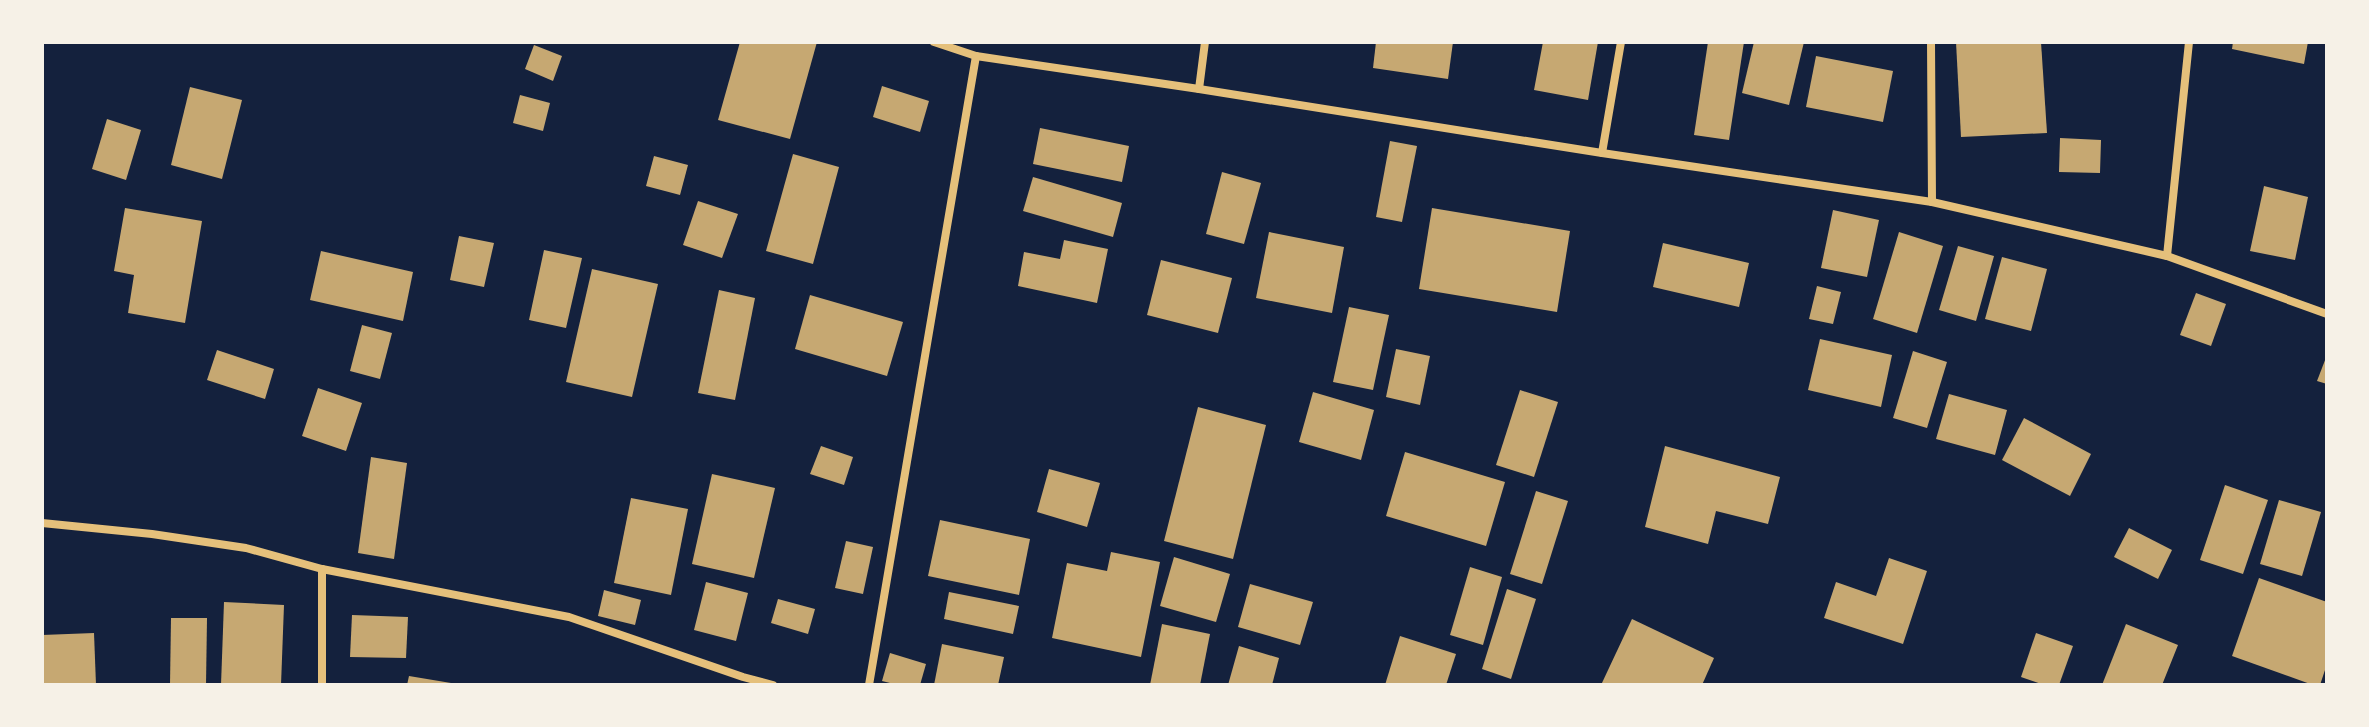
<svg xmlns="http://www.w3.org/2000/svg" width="2369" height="727" font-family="Poppins,sans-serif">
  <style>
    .building { fill: #c6a872 }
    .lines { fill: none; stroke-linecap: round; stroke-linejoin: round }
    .minor { stroke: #e5c07b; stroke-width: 8 }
  </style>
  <rect width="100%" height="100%" fill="#14213d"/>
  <g class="building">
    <path d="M740,42H817L790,139L718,120Z"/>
    <path d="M1376,42H1453L1448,79L1373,68Z"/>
    <path d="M1543,42H1598L1588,100L1534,90Z"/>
    <path d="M1708,42H1744L1729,140L1694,135Z"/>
    <path d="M1754,42H1804L1789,105L1742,93Z"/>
    <path d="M1956,42H2041L2047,133L1961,137Z"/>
    <path d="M2233,42H2308L2304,64L2232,49Z"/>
    <path d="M534,45L562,56L553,81L525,69Z"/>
    <path d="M1816,56L1893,71L1883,122L1806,107Z"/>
    <path d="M882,86L929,101L920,132L873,117Z"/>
    <path d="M190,87L242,100L222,179L171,165Z"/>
    <path d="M520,95L550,103L543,131L513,123Z"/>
    <path d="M107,119L141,130L126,180L92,169Z"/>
    <path d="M1040,128L1129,146L1122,182L1033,164Z"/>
    <path d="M2060,138L2101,140L2100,173L2059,172Z"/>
    <path d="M1390,141L1417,146L1402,222L1376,217Z"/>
    <path d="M793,154L839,167L813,264L766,251Z"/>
    <path d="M654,156L688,165L680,195L646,186Z"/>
    <path d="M1222,172L1261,183L1244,244L1206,234Z"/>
    <path d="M1033,177L1122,203L1113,237L1023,211Z"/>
    <path d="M2264,186L2308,197L2295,260L2250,251Z"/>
    <path d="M698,201L738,214L722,258L683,245Z"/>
    <path d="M125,208L202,221L185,323L128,313L134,275L114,271Z"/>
    <path d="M1432,208L1570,231L1557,312L1419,289Z"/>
    <path d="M1833,210L1879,220L1867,277L1821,268Z"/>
    <path d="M1269,232L1344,247L1332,313L1256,298Z"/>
    <path d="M1899,232L1943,246L1917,333L1873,319Z"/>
    <path d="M459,236L494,243L484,287L450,280Z"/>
    <path d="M1064,240L1108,249L1097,303L1018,286L1024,252L1060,259Z"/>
    <path d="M1663,243L1749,263L1739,307L1653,287Z"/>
    <path d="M1958,246L1994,256L1976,321L1939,310Z"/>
    <path d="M544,250L582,258L566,328L529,320Z"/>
    <path d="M321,251L413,272L403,321L310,300Z"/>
    <path d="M2002,257L2047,269L2031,331L1985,319Z"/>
    <path d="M1161,260L1232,278L1218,333L1147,315Z"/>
    <path d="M592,269L658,284L632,397L566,382Z"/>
    <path d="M1817,286L1841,292L1833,324L1809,319Z"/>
    <path d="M719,290L755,298L735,400L698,393Z"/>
    <path d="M2196,293L2226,304L2211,346L2180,335Z"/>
    <path d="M810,295L903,322L887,376L795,349Z"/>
    <path d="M1349,307L1389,315L1373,390L1333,382Z"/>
    <path d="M362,325L392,333L380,379L350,371Z"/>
    <path d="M1820,339L1892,355L1881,407L1808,390Z"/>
    <path d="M1396,349L1430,356L1420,405L1386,397Z"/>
    <path d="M217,350L274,369L265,399L207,380Z"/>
    <path d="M1913,351L1947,362L1927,428L1893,418Z"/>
    <path d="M2327,355V384L2317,381Z"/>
    <path d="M318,388L362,403L346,451L302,436Z"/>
    <path d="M1520,390L1558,402L1534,477L1496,465Z"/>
    <path d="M1313,392L1374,410L1361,460L1299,442Z"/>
    <path d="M1949,394L2007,410L1995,455L1936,439Z"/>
    <path d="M1198,407L1266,425L1233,559L1164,541Z"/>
    <path d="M2024,418L2091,454L2070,496L2002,460Z"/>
    <path d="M821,446L853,457L844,485L810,474Z"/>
    <path d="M1665,446L1780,477L1768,524L1716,511L1708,544L1645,527Z"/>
    <path d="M1405,452L1505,482L1486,546L1386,516Z"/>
    <path d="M371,457L407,463L394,559L358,553Z"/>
    <path d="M1049,469L1100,483L1087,527L1037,512Z"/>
    <path d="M712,474L775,488L754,578L692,564Z"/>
    <path d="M2225,485L2268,500L2243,574L2200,560Z"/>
    <path d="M1536,491L1568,501L1542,584L1510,574Z"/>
    <path d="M631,498L688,509L671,595L614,583Z"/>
    <path d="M2279,500L2321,512L2302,576L2260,564Z"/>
    <path d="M940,520L1030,539L1019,595L928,576Z"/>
    <path d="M2129,528L2172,550L2158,579L2114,557Z"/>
    <path d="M846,541L873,547L863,594L835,588Z"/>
    <path d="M1111,552L1160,562L1141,657L1052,638L1067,563L1107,571Z"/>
    <path d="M1174,557L1230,574L1216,622L1160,606Z"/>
    <path d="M1889,558L1927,571L1903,644L1824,618L1836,582L1876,596Z"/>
    <path d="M1470,567L1502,577L1483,645L1450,635Z"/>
    <path d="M2259,578L2327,602V664L2320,685H2313L2232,656Z"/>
    <path d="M706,582L748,593L736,641L694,630Z"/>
    <path d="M1250,584L1313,602L1300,645L1238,627Z"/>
    <path d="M1507,589L1536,599L1511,679L1482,669Z"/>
    <path d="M604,590L641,600L635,625L598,616Z"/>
    <path d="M949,592L1019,606L1013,634L944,619Z"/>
    <path d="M778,599L815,609L808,634L771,623Z"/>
    <path d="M224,602L284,605L281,685H221Z"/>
    <path d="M352,615L408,617L406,658L350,657Z"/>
    <path d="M171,618H207L206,685H170Z"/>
    <path d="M1632,619L1714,658L1702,685H1601Z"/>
    <path d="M1162,624L1210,634L1200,685H1150Z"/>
    <path d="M2126,624L2178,645L2162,685H2102Z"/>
    <path d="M94,633L96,685H42V635Z"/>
    <path d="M2036,633L2073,646L2059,685H2044L2021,677Z"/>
    <path d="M1400,636L1456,654L1446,685H1385Z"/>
    <path d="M942,644L1004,657L998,685H934Z"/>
    <path d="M1239,646L1279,658L1272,685H1228Z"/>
    <path d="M890,653L926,664L920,685H898L882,681Z"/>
    <path d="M409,676L451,683V685H407Z"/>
  </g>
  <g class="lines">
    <g class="minor">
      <path d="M934,42L976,56L1199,89L1602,153L1932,202L2167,256L2327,314"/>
      <path d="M1931,42L1932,202"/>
      <path d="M1199,89L1205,42"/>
      <path d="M1602,153L1621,42"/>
      <path d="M2167,256L2189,42"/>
      <path d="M42,523L152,534L246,548L322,569L569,617L743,677L773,685"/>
      <path d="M322,685V569"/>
      <path d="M869,685L976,56"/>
    </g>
  </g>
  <rect width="2369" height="727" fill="none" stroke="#f6f1e7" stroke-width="88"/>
</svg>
